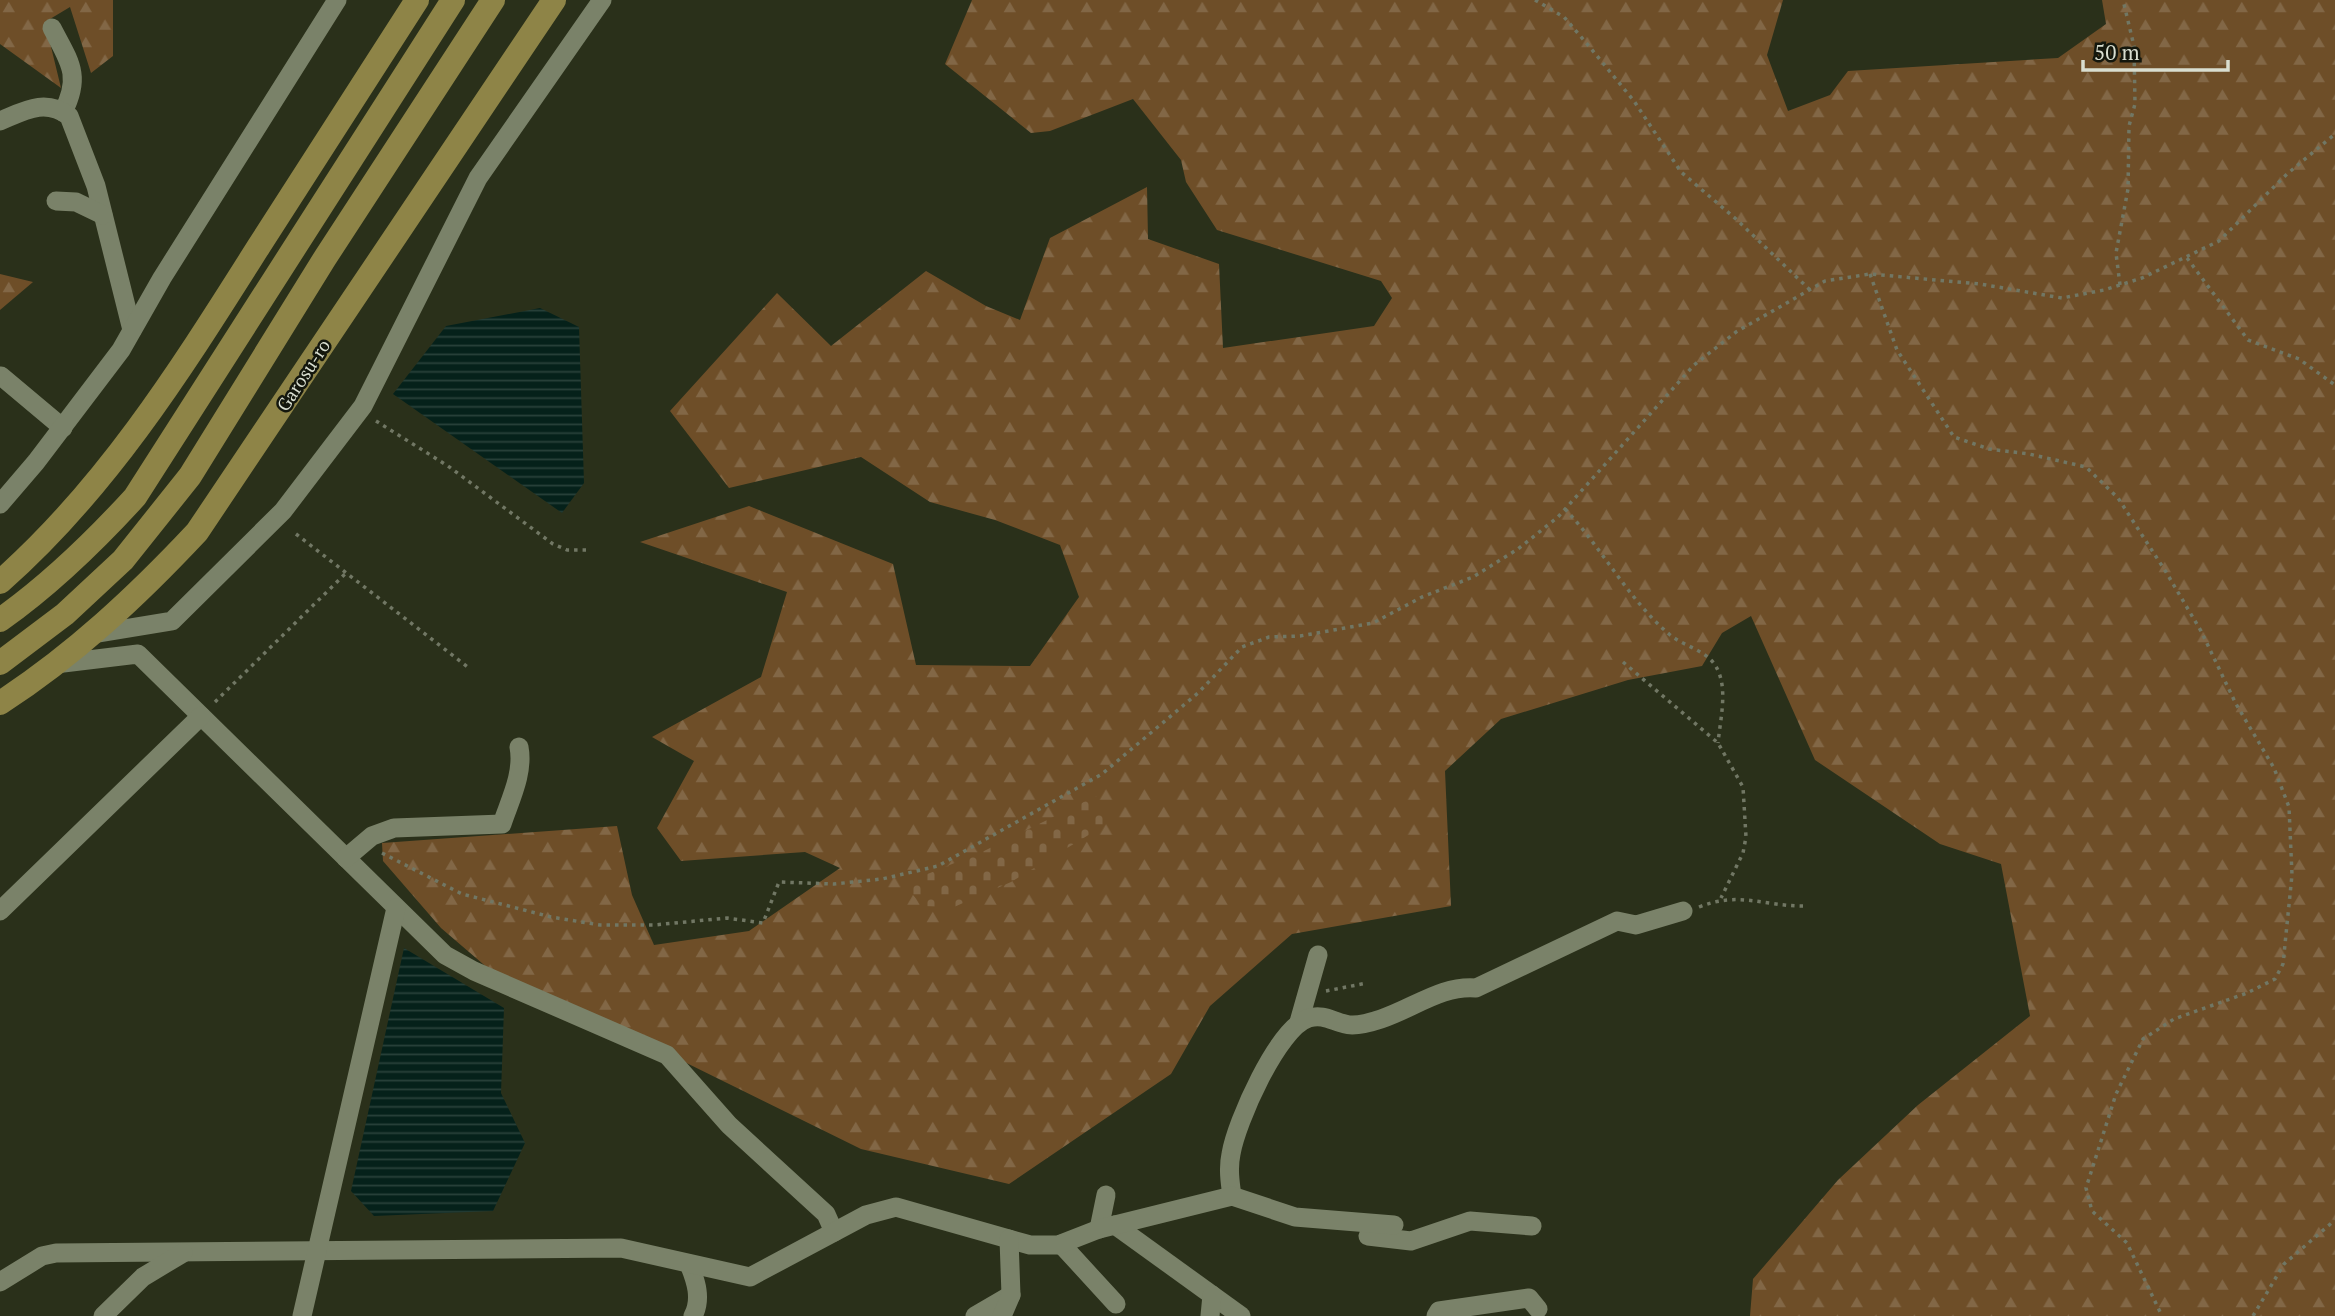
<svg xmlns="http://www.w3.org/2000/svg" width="2335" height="1316" font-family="'PT Serif',serif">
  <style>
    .forest { fill: url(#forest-firs) }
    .cemetery { fill: url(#cemetery-stones) }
    .water { fill: url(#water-rules) }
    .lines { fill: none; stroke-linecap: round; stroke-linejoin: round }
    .path { stroke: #717764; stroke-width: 3.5; stroke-dasharray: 3.5 5; stroke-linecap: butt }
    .minor { stroke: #7a8269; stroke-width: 19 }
    .major { stroke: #8e8447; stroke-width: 24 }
    .labels { text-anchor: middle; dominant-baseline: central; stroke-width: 5; stroke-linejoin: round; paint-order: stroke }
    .street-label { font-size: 18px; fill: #d9ded0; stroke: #14170d }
  </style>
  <defs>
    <pattern id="forest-firs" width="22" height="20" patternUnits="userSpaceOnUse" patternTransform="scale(1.75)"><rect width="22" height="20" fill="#6e4e28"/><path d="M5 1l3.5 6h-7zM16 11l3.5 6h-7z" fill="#826746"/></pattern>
    <pattern id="cemetery-stones" width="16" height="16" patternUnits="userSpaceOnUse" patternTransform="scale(1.75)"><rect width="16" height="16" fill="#6e4e28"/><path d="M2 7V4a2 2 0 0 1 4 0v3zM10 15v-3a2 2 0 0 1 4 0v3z" fill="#826746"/></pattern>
    <pattern id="water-rules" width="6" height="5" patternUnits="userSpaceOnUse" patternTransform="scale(1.75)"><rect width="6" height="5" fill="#05211a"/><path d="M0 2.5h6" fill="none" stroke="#29413a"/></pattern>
  </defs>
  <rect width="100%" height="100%" fill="#2a301a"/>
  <g class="forest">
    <path d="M0,0H113V56L91,73L70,7L45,22L61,88L0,44Z"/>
    <path d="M972,0H1783L1767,55L1788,111L1830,95L1848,71L2058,58L2106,24L2102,0H2335V1316H1750L1753,1279L1838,1180L1918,1105L2030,1016L2001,864L1940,844L1815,760L1751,616L1722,633L1702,666L1628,680L1501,719L1445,771L1451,906L1292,934L1210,1006L1171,1074L1009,1184L861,1149L650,1045L504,982L441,928L383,861L382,843L617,826L632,895L654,945L749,931L840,868L805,852L681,861L657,828L694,761L652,737L761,677L787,592L640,542L749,506L893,564L916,665L1030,666L1079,597L1060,545L995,520L930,502L861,457L729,488L670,411L777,293L831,346L926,271L986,306L1020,320L1050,238L1147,187L1148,239L1219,264L1223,348L1374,326L1392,298L1381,281L1217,230L1186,182L1181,160L1133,99L1050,131L1031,133L945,64Z"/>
    <path d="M0,274L33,282L0,310Z"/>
  </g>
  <path class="cemetery" d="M1096,796L1107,810L1105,825L1011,882L954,907L923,906L903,884L984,851Z"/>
  <g class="water">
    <path d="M540,308L579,327L584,483L562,513L393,394L446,326Z"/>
    <path d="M404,948L504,1008L501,1093L525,1143L493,1211L374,1216L351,1191Z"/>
  </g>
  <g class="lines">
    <g class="path">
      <path d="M1535,0L1564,17L1588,45L1634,101L1681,172L1736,219L1810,290"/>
      <path d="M2187,258L2248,340L2299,359L2335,385"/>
      <path d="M1870,274L1897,350L1954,437L1989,449L2029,454L2086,467L2118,498L2166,572L2201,631L2236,704L2274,768L2289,807L2292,875L2283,964L2275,979L2247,993L2174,1019L2143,1039L2116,1094L2086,1188L2092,1211L2127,1243L2162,1316"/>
      <path d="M2120,285L2116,253L2128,189L2129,126L2135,104L2134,46L2123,0"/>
      <path d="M376,421L448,466L553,544L567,550H586"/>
      <path d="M1565,509C1602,548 1628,599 1669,634C1685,648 1711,650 1719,673C1727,693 1720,722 1718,743"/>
      <path d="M296,534L469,668"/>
      <path d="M1623,662L1718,743L1743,787L1746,837L1743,853L1721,898"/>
      <path d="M215,702L346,573"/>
      <path d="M382,853L462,894L551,917L600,925H654L727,918L763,923L779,882L834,884L882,879L938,866L1102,774L1198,693L1242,647L1269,637L1300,636L1373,623L1422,597L1473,577L1518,549L1558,517L1694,365L1736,332L1825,281L1870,274L1980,284L2062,298L2104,290L2142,278L2219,241L2287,174L2335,134"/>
      <path d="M1699,907C1739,891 1762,906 1803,906"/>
      <path d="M1326,991L1367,983"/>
      <path d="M2253,1316L2284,1264L2335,1220"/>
    </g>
    <g class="minor">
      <path d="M52,28C69,61 82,75 63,112"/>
      <path d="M0,121C24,111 45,98 69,116L96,186L132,330"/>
      <path d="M56,201L76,202L103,215"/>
      <path d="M1,376L63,428"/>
      <path d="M0,504L36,462L121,350L162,278L337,0"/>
      <path d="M93,634L172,621L283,511L363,406L478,178L602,0"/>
      <path d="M55,664L138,654L445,955L474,971L667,1055L729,1125L826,1214L834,1232"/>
      <path d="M346,858L372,836L394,828L502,824C510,800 524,773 519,747"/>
      <path d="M0,911L201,716"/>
      <path d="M1299,1022L1318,955"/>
      <path d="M1232,1196C1230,1182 1228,1168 1231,1154C1236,1123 1278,1027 1309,1018C1323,1014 1332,1021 1345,1024C1354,1027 1372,1022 1381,1019C1414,1008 1442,985 1476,988L1617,921L1636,925L1683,911"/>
      <path d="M1115,1225L1241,1316"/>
      <path d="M1099,1229L1106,1195"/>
      <path d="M1368,1236L1411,1241L1470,1221L1532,1226"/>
      <path d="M1061,1244L1116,1304"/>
      <path d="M689,1264C696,1281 702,1299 693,1316"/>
      <path d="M0,1282L42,1256L56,1253L621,1248L750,1277L866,1215L896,1207L1030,1245H1058L1099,1229L1232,1196L1295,1217L1394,1225"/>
      <path d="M103,1316L143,1277L183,1253"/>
      <path d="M302,1316L396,908"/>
      <path d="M975,1316L1011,1295"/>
      <path d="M1002,1316L1011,1295L1009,1239"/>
      <path d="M1210,1316L1212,1295"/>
      <path d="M1436,1316L1439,1311L1529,1298L1538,1309"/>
    </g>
    <g class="major">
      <path d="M0,582C108,487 183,366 259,246C311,164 364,82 417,0"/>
      <path d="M0,620C51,584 93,543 135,497L453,0"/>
      <path d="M0,663L65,614L123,560L190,476L325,258L493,0"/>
      <path d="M0,703C74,655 137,596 197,532L554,0"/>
    </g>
  </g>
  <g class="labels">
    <g class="street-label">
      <text transform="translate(303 375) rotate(-57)">Garosu-ro</text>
    </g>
  </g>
  <path d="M2083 60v10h145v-10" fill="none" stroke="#d9ded0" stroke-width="3.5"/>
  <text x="2094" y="60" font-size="21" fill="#d9ded0" stroke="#14170d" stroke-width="5" paint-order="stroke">50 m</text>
</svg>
